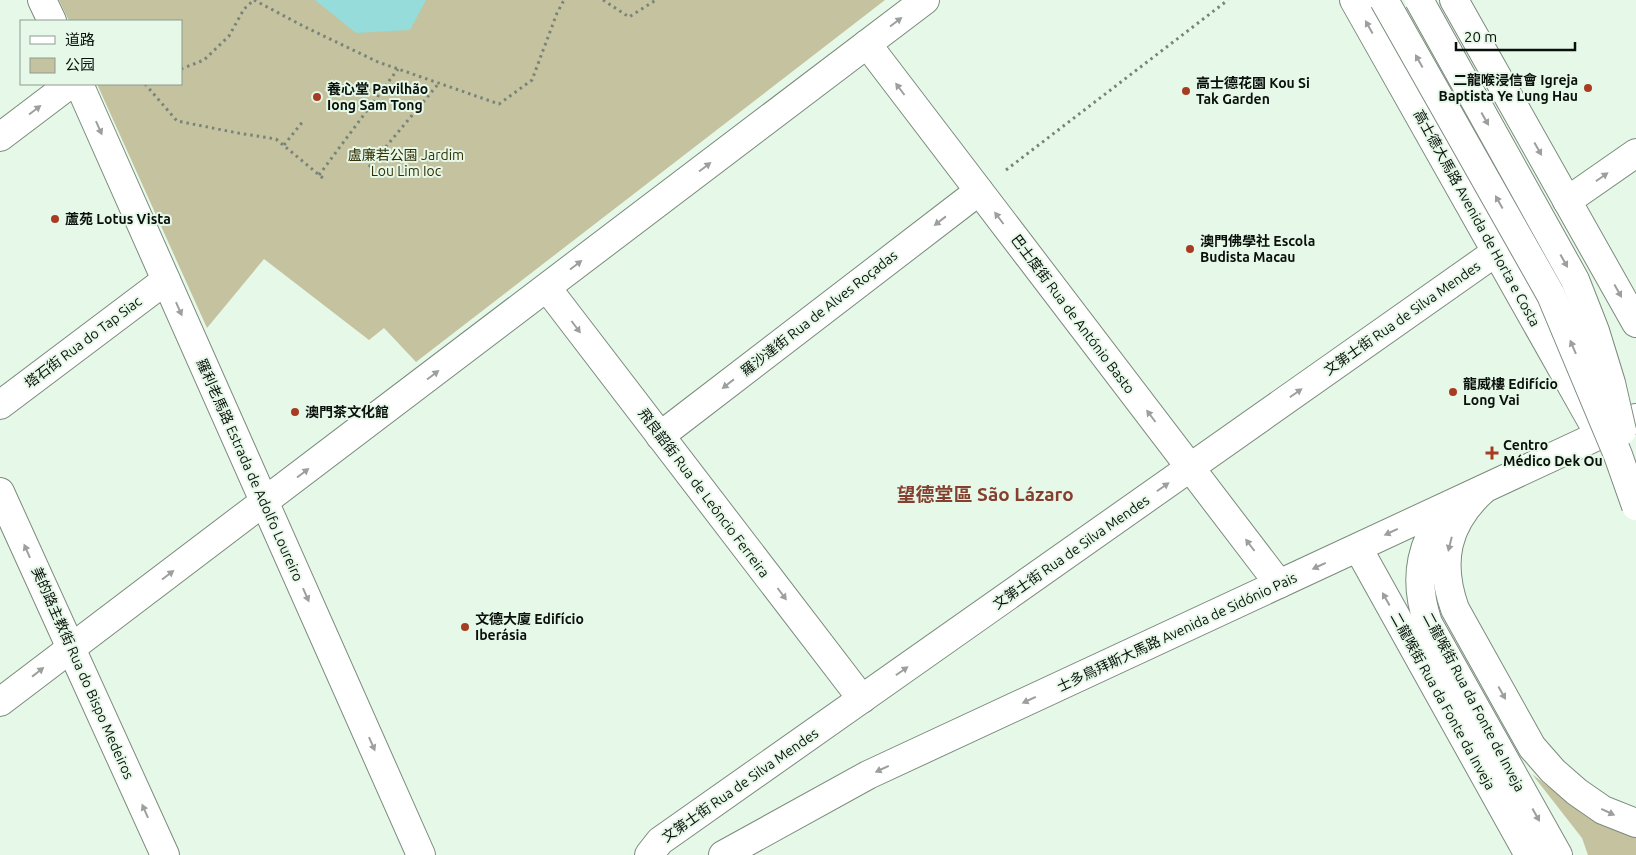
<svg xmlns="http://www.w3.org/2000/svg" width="1636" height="855" font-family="Ubuntu,'Noto Sans SC',sans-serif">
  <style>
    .green { fill: #c5c29f }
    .water { fill: #95dcda }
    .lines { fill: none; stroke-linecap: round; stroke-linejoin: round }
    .minor-casing { stroke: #7b8b7d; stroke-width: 30 }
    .tertiary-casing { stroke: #7b8b7d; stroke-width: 30 }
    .secondary-casing { stroke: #7b8b7d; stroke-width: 30 }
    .path { stroke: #78847a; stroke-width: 3; stroke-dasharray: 2.5 4; stroke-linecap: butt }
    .minor { stroke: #fff; stroke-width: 28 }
    .tertiary { stroke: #fff; stroke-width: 28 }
    .secondary { stroke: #fff; stroke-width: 28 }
    .primary-bridge-casing { stroke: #7b8b7d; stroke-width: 30; stroke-linecap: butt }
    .primary-bridge { stroke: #fff; stroke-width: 28 }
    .oneway { fill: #9d9f9d }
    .poi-dot { fill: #a63d23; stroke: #e6f8e8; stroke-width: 2 }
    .labels { text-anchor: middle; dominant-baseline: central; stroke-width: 4; stroke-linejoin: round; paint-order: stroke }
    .poi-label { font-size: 14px; font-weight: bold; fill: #0a100b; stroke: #e6f8e8; text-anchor: start }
    .park-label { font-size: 14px; fill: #343004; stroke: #e6f8e8 }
    .street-label { font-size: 14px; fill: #0a100b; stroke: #e6f8e8 }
    .district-label { font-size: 19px; font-weight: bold; fill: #843f2e; stroke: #e6f8e8 }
  </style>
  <rect width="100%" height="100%" fill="#e6f8e8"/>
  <g class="green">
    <path d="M59,0H885L416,362L384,328L369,340L264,259L207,328L97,84H181V21H69Z"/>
    <path d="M1532,774L1567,801L1636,829V855H1588L1582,838Z"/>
  </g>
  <path class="water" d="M315,0H426L410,30L356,33Z"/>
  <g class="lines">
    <defs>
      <g id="minor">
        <path d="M867,44L1279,584"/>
        <path d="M0,137L70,84"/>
        <path d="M1567,201L1636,153"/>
        <path d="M547,288L862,699"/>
        <path d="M0,405L166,280"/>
        <path d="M660,436L979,191"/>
        <path d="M1484,489C1446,523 1438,562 1455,609L1532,747L1553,771L1577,792L1603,810L1636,823"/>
        <path d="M0,492L165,855"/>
        <path d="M1455,505C1419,536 1413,580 1428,623L1558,855"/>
        <path d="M1358,548L1529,855"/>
        <path d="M649,855L660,841L1496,252"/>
      </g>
      <g id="tertiary">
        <path d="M42,0L52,21"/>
        <path d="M79,84L421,855"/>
      </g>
      <g id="secondary">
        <path d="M1354,0L1599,434"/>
        <path d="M1454,0L1636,323"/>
        <path d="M0,702L925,0"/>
        <path d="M723,855L868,775L1636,418"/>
      </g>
    </defs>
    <use href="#minor" class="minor-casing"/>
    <use href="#tertiary" class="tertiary-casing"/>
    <use href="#secondary" class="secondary-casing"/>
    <g class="path">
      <path d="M254,0L305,27L378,62L499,104L532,80L557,13L564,0"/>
      <path d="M603,0L629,17L656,0"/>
      <path d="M181,69L204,60L229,36L244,9L254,0"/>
      <path d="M145,84L177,121L238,133L276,139L324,179"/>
      <path d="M284,145L304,120"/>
      <path d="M369,167L439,83"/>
      <path d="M1006,170L1228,0"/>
      <path d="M319,175L398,69"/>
    </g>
    <use href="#minor" class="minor"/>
    <use href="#tertiary" class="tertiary"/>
    <use href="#secondary" class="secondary"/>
    <defs>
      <g id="primary-bridge">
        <path d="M1384,0L1551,295L1618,455L1636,506"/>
        <path d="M1419,0L1575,280L1595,331L1611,383L1622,431"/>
      </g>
    </defs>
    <use href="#primary-bridge" class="primary-bridge-casing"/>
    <use href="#primary-bridge" class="primary-bridge"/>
  </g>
  <defs><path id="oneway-solid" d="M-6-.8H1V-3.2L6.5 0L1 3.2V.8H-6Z" transform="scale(1.25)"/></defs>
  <g class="oneway">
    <use href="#oneway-solid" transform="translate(896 22) rotate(-37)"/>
    <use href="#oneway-solid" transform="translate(1369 27) rotate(-119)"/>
    <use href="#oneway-solid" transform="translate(1419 61) rotate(-119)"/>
    <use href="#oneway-solid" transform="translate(900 89) rotate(-127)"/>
    <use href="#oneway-solid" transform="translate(35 110) rotate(-37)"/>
    <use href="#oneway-solid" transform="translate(1485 119) rotate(61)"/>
    <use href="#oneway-solid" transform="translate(99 128) rotate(66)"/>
    <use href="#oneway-solid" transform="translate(1538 149) rotate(61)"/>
    <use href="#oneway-solid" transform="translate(705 167) rotate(-37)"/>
    <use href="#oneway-solid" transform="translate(1602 177) rotate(-35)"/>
    <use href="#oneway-solid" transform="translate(1499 202) rotate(-119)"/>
    <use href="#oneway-solid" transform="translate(999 218) rotate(-127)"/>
    <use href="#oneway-solid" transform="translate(940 221) rotate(142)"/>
    <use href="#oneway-solid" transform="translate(1564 261) rotate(61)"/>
    <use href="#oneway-solid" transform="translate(576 265) rotate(-37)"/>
    <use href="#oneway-solid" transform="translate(1618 291) rotate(61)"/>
    <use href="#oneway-solid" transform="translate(179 309) rotate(66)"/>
    <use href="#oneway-solid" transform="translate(576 327) rotate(53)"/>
    <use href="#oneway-solid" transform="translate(1573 347) rotate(-113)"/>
    <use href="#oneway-solid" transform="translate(433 375) rotate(-37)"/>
    <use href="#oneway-solid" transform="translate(728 384) rotate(142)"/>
    <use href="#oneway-solid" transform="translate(1296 393) rotate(-35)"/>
    <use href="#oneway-solid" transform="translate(1151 416) rotate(-127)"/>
    <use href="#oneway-solid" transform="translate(303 473) rotate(-37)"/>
    <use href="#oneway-solid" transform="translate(1163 487) rotate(-35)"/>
    <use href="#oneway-solid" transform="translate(1391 532) rotate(155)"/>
    <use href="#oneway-solid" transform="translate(1450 544) rotate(104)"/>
    <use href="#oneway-solid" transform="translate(1250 545) rotate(-127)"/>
    <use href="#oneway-solid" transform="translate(27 551) rotate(-114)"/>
    <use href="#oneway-solid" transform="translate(1319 566) rotate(155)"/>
    <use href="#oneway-solid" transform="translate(168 575) rotate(-37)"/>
    <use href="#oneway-solid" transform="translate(782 594) rotate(53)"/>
    <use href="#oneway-solid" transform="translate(306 595) rotate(66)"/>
    <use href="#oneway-solid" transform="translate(1386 599) rotate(-119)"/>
    <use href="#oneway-solid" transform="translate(902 671) rotate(-35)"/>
    <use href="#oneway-solid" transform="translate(38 672) rotate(-38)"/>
    <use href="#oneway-solid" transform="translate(1502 693) rotate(61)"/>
    <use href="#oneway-solid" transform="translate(1029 700) rotate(155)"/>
    <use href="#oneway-solid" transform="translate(372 744) rotate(66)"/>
    <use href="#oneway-solid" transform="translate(882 769) rotate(155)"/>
    <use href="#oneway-solid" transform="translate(145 811) rotate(-114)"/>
    <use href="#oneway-solid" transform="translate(1608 812) rotate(25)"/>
    <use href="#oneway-solid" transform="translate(1536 815) rotate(61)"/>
  </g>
  <g class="poi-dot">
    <circle cx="1588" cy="88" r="5"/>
    <circle cx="1186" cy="91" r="5"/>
    <circle cx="317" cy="97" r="5"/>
    <circle cx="55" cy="219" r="5"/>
    <circle cx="1190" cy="249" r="5"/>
    <circle cx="1453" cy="392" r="5"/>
    <circle cx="295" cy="412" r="5"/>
    <path d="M1489.5 445.5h5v5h5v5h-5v5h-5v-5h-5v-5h5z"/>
    <circle cx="465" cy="627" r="5"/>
  </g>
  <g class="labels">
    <g class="poi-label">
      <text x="1578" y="80" text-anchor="end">二龍喉浸信會 Igreja<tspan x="1578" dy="16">Baptista Ye Lung Hau</tspan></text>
      <text x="1196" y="83">高士德花園 Kou Si<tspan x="1196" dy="16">Tak Garden</tspan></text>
      <text x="327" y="89">養心堂 Pavilhão<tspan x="327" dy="16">Iong Sam Tong</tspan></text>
      <text x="65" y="219">蘆苑 Lotus Vista</text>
      <text x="1200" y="241">澳門佛學社 Escola<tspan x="1200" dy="16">Budista Macau</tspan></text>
      <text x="1463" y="384">龍威樓 Edifício<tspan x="1463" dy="16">Long Vai</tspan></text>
      <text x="305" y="412">澳門茶文化館</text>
      <text x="1503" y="445">Centro<tspan x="1503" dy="16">Médico Dek Ou</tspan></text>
      <text x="475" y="619">文德大廈 Edifício<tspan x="475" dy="16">Iberásia</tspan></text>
    </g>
    <g class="park-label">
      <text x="406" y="155">盧廉若公園 Jardim<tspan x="406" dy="16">Lou Lim Ioc</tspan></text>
    </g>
    <g class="street-label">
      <text transform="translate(1477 218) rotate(61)">高士德大馬路 Avenida de Horta e Costa</text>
      <text transform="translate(819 313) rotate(-38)">羅沙達街 Rua de Alves Roçadas</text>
      <text transform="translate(1073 314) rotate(53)">巴士度街 Rua de António Basto</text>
      <text transform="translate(1402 318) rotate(-35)">文第士街 Rua de Silva Mendes</text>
      <text transform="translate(83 342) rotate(-37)">塔石街 Rua do Tap Siac</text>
      <text transform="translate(250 470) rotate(66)">羅利老馬路 Estrada de Adolfo Loureiro</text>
      <text transform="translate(704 493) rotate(53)">飛良韶街 Rua de Leôncio Ferreira</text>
      <text transform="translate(1071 552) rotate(-35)">文第士街 Rua de Silva Mendes</text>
      <text transform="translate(1177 632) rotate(-25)">士多鳥拜斯大馬路 Avenida de Sidónio Pais</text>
      <text transform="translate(83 673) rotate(66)">美的路主教街 Rua do Bispo Medeiros</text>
      <text transform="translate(1443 701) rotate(61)">二龍喉街 Rua da Fonte da Inveja</text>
      <text transform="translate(1474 702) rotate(62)">二龍喉街 Rua da Fonte de Inveja</text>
      <text transform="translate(740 785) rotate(-35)">文第士街 Rua de Silva Mendes</text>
    </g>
    <g class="district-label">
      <text x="985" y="494">望德堂區 São Lázaro</text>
    </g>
  </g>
  <rect x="20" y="20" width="162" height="65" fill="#e6f8e8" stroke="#8e9b90"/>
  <rect x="30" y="36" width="25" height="8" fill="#ffffff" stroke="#8e9b90"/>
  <text x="65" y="45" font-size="15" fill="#0a100b">道路</text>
  <rect x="30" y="58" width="25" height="15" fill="#c5c29f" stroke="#8e9b90"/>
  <text x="65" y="70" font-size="15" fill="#0a100b">公园</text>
  <path d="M1456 42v8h119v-8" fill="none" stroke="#0a100b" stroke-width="2.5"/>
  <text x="1464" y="42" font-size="15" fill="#0a100b" stroke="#e6f8e8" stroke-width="4" paint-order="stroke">20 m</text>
</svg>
